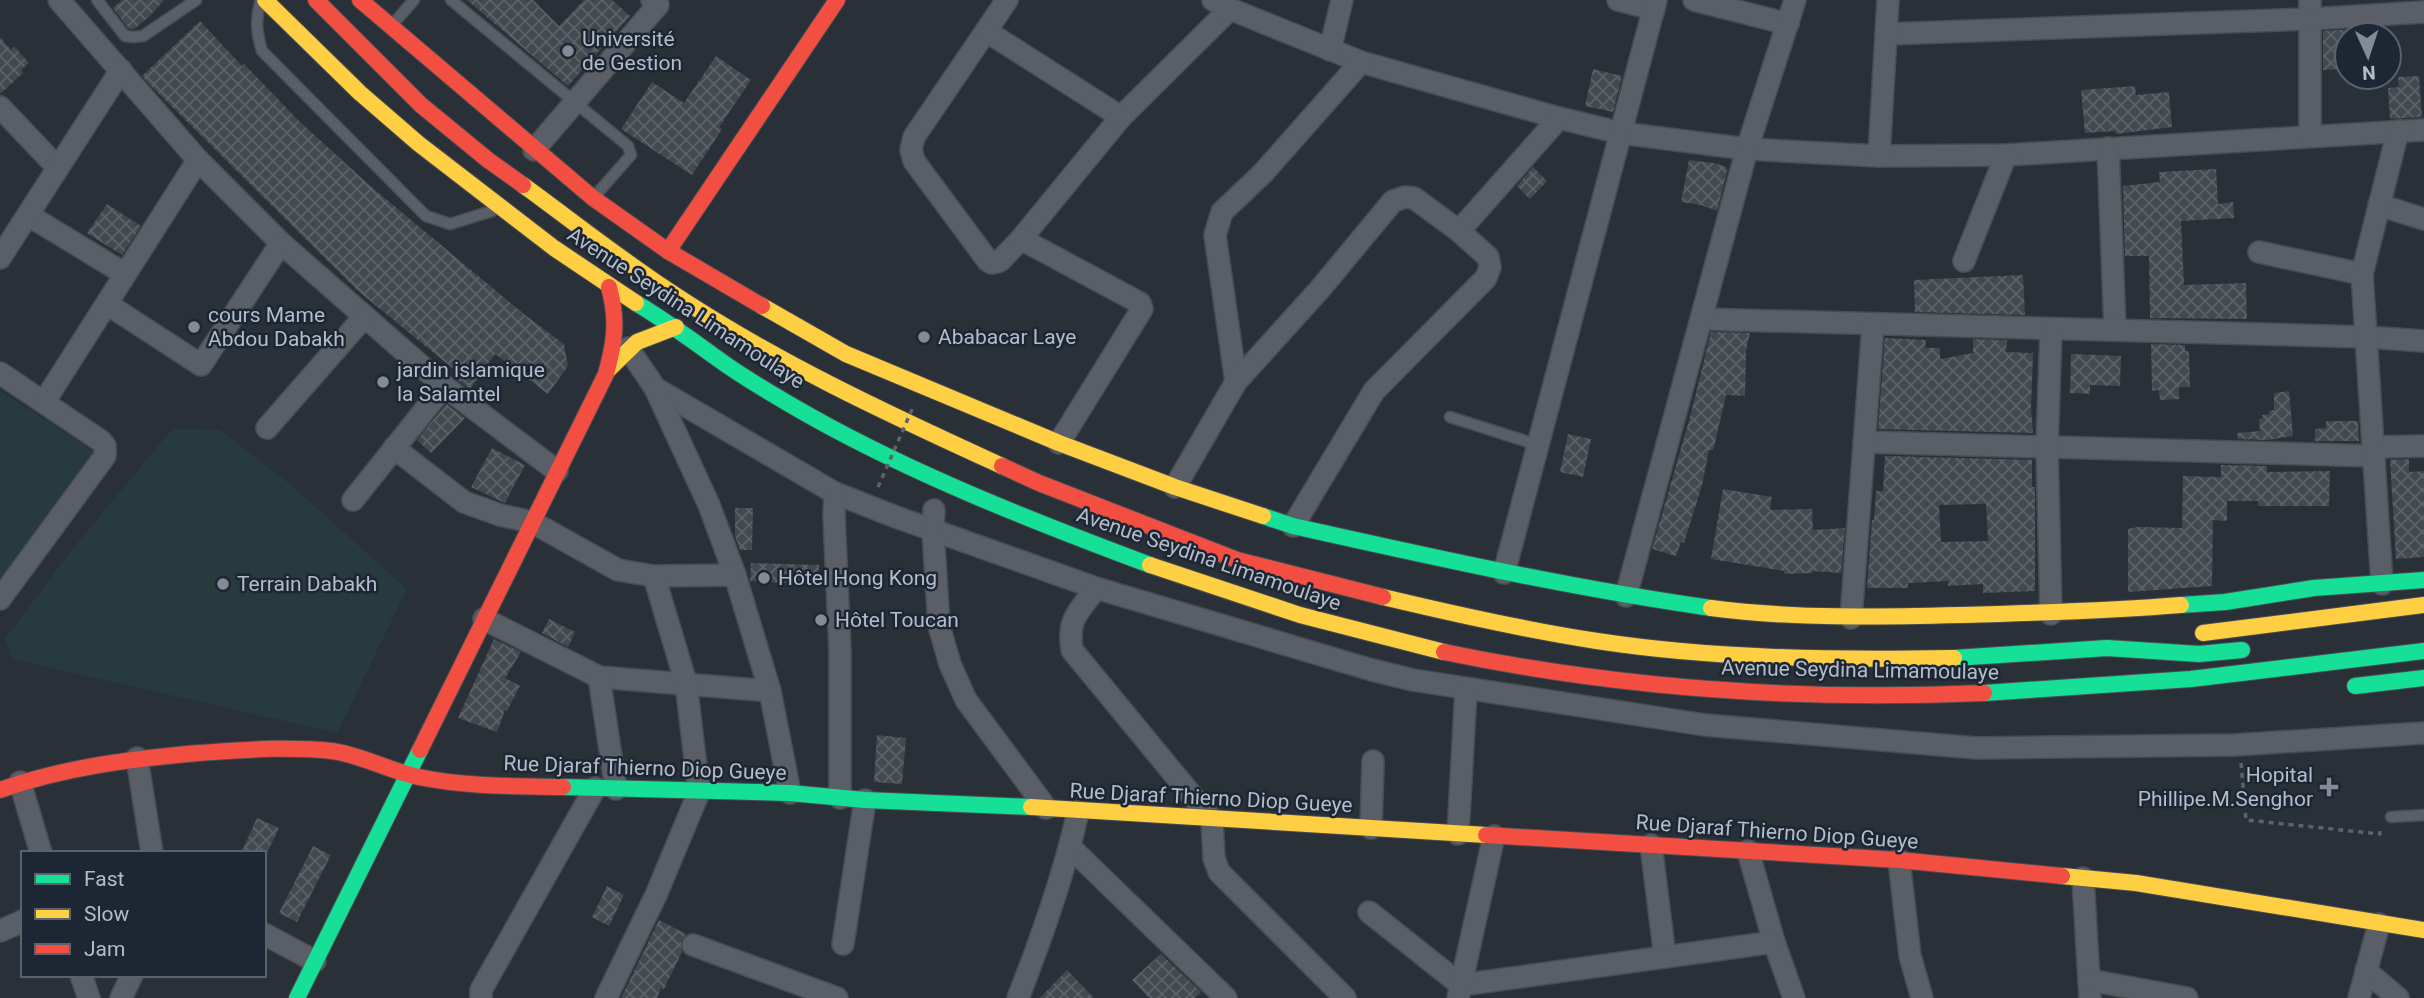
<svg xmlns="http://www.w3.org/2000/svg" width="2424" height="998" font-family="Roboto,sans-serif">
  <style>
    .park { fill: #273a3e }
    .building { fill: url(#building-cross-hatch); fill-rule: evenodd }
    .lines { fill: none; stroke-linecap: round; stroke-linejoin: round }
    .lane-casing { stroke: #484c53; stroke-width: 13 }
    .street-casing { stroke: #484c53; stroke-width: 24 }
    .fast-casing { stroke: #484c53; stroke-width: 18 }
    .slow-casing { stroke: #484c53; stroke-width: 18 }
    .jam-casing { stroke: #484c53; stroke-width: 18 }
    .path { stroke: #5d636a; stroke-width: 3.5; stroke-dasharray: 5 5; stroke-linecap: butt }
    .lane { stroke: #5a5e66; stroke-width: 10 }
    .street { stroke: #5a5e66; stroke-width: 21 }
    .fast { stroke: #16e098; stroke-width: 16 }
    .slow { stroke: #ffcf43; stroke-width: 16 }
    .jam { stroke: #f24e42; stroke-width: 16 }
    .path-bridge { stroke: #5d636a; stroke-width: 3.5; stroke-dasharray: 5 5; stroke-linecap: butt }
    .poi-dot { fill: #848b96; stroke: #1d2633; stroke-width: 2.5 }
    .labels { text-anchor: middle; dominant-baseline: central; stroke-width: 5; stroke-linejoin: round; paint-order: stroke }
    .poi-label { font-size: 21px; fill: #b4bcc9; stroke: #1d2633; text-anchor: start }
    .street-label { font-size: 21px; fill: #b4bcc9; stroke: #1d2633 }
  </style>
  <defs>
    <pattern id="building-cross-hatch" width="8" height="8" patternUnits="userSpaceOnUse" patternTransform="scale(1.75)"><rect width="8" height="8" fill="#444950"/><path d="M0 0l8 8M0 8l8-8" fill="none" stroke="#5d6168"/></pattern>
  </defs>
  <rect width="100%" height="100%" fill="#2a3038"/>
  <g class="park">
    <path d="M0,391L96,453L0,578Z"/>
    <path d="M172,429L220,430L290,484L407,589L337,733L12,659L5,639L70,552Z"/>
  </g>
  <g class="building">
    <path d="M122,0H164L150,16L134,29H129L113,8Z"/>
    <path d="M467,0H533L559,26L584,0H612L630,16L568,86Z"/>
    <path d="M200,21L242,66L244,64L299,121L369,185L525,315L564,344L568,366L548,394L495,354L470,389L458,380L462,376L357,290L148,83L142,76Z"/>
    <path d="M2358,29L2359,35H2346L2347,69L2323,70V31Z"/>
    <path d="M0,37L11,50L14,46L29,63L21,70L23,73L0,94Z"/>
    <path d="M716,56L751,80L719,127L722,129L692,175L621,129L652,82L684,103Z"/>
    <path d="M1593,69L1622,76L1613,112L1585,106Z"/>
    <path d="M2419,76L2422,117L2390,119L2388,88L2399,87L2398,77Z"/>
    <path d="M2135,86L2136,95L2169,92L2172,127L2116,134L2115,131L2085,133L2081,90Z"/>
    <path d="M1689,160L1714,163L1726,167L1727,171L1717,211L1701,205L1681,202Z"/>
    <path d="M1533,167L1547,181L1530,199L1517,186Z"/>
    <path d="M2216,169L2218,204L2233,202L2234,218L2181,221L2184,285L2246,283L2247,319L2150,318L2149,256H2125L2123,186L2160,182L2159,172Z"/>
    <path d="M107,204L141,226L122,255L87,233Z"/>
    <path d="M2023,275L2025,315L1915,312L1914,280Z"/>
    <path d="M1711,332L1750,333L1746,351L1745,396L1726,395L1714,447L1713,450H1709L1702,485L1684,543L1681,542L1676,556L1652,549L1690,417Z"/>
    <path d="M1885,338L1926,340L1925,348H1940V359L1973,353V339L2007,340L2006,352L2033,353L2031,408L2033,433L1878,429Z"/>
    <path d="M2151,344L2185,345V351H2189L2190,387H2179V399L2160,400L2159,390L2152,391Z"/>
    <path d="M2071,354L2121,356L2120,386L2090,385V394L2070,393Z"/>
    <path d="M2289,391L2293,436L2267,440L2238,439L2237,433L2260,431L2259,419H2262V415L2269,414V411L2274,410V393Z"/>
    <path d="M446,404L465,418L431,453L417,440Z"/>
    <path d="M2326,421H2358L2359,441H2315V429L2326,428Z"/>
    <path d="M1568,434L1591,439L1583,477L1560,472Z"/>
    <path d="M492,448L525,465L505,503L471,487Z"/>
    <path d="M1885,456L2032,460V487H2035V591L1983,593V584L1948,586V581L1908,583V588H1867L1872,520H1874L1876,491H1883ZM1986,504L1988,541L1941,542L1939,505Z"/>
    <path d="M2409,459V472L2424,471V557L2396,559L2390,460Z"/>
    <path d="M2221,465L2267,466V472L2330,471L2329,506H2258V501H2227V521L2213,520L2212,586L2128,592V529L2137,527L2182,528L2183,476L2221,477Z"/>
    <path d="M1723,489L1772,497L1770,510L1812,509L1813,530L1845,528L1841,573L1813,571V573L1784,574V571L1711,559Z"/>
    <path d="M735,508H753L752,550H740L735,536Z"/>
    <path d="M751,563L819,565V585L750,581Z"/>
    <path d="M549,619L575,632L568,647L542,633Z"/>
    <path d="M494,639L521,652L505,678L520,686L507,711L505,710L497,732L458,718Z"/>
    <path d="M877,735L906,738L902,784L874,782Z"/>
    <path d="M257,818L279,828L267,853H241Z"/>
    <path d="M313,846L331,855L297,922L279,913Z"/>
    <path d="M607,886L624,895L609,926L592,917Z"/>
    <path d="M659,920L686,934L681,941L682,952L664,989L661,988L657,998H621Z"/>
    <path d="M1161,954L1201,992L1195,998H1149L1132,980Z"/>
    <path d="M1067,970L1094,998H1040Z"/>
  </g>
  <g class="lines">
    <defs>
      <g id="lane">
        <path d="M97,0L125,36L134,37L143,36L196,0"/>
        <path d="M451,0L628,146L631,155L594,197"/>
        <path d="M260,3C255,21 257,34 262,51L426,216L450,224L492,211"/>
        <path d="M392,25L414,0"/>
        <path d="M1450,417L1538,445"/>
        <path d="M2391,817L2424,815"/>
      </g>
      <g id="street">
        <path d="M59,0L198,160L281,243L444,386L557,471"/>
        <path d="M1007,0L914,137L911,150L914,161L988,261L992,263L1000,261L1021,239L1121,117L1230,9"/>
        <path d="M1213,0L1230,9L1361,62L1559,118L1621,133L1747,149L1879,156L2006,155L2424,130"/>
        <path d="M1618,0L1654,9"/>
        <path d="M1694,0L1788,24"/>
        <path d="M2310,0V136"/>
        <path d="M986,31L1121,117"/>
        <path d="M1886,34L2310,19L2424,12"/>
        <path d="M1330,50L1342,0"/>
        <path d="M0,107L58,168"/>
        <path d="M2108,148L2115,330"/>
        <path d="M534,150L658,5L652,0"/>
        <path d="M1879,156L1888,0"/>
        <path d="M2379,205L2424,219"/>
        <path d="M28,215L125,274"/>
        <path d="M1459,231L1559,118"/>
        <path d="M1021,239L1140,303L1142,309L1059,443"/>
        <path d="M2259,252L2362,274"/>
        <path d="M0,258L121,70"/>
        <path d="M1964,261L2006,155"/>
        <path d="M107,304L201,365L281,243"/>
        <path d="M1701,319L2367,337L2424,341"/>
        <path d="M628,348L655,388L835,493L896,517L1096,588L1372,670L1413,680L1705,725L1977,748L2234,745L2424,733"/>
        <path d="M0,373L101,441L105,446V456L0,599"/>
        <path d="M1236,382L1215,235L1222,212L1263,173L1361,62"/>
        <path d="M655,388L709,505L735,575L770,691L790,793"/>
        <path d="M44,402L198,160"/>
        <path d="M267,428L364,317"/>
        <path d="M1864,442L2375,456"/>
        <path d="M2373,447L2424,446"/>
        <path d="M394,448L464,502L500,515L532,522L618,570L654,576L735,575"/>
        <path d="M1175,487L1236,382L1320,289L1393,201L1405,197L1414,198L1459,231L1488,257L1490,267L1486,278L1374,391L1293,526"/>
        <path d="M835,493L834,516L840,651V798"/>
        <path d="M353,500L444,386"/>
        <path d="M934,510L933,530L939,626L950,664L966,700L1046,808"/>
        <path d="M1504,573L1656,0"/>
        <path d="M2382,584L2362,274L2398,131"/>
        <path d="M1096,588C1079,612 1067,618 1072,650L1212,820L1214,858L1219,872L1345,998"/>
        <path d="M1626,596L1747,149L1795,0"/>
        <path d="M2051,614L2047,447L2051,330"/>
        <path d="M1851,618L1873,325"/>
        <path d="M484,619L599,677L770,691"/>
        <path d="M599,677L616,789"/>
        <path d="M137,758L152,853"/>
        <path d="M20,782L41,853"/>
        <path d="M1371,828L1373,761"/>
        <path d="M1458,834L1466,690"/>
        <path d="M1651,845L1665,957"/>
        <path d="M1070,847L1226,998"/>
        <path d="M1748,851L1774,942L1794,998"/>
        <path d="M1899,860L1910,956L1922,998"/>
        <path d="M2083,878L2090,998"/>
        <path d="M1369,912L1461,985L1774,942"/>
        <path d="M0,931L23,921"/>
        <path d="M264,934L315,961"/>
        <path d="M843,944L865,800"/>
        <path d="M693,945L837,998"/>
        <path d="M2366,971L2398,998"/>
        <path d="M81,975L89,998"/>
        <path d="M2089,980L2187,998"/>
        <path d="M121,998L132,975"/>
        <path d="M481,998V990L595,788"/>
        <path d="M606,998L656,895L699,792L686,683L654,576"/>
        <path d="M1018,998C1042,937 1064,875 1078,812"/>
        <path d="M1458,998L1494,836"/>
        <path d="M2359,998L2379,924"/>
      </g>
      <g id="fast">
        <path d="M636,303C668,322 697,344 728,366C754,384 782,400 810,416C917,476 1035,522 1150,565"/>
        <path d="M1263,516L1293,526C1432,557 1570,588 1711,608"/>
        <path d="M2181,605L2225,602L2314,588L2424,580"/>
        <path d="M1954,658L2107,648L2199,654L2242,650"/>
        <path d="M2355,686L2424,678"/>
        <path d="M1984,693L2191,679L2424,651"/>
        <path d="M563,787L790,793L865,800L1031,807"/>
        <path d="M297,998L420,750"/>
      </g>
      <g id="slow">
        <path d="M265,0L360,93L419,144L554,248L636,303"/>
        <path d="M523,185C571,220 619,258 669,291C774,361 888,414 1002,466"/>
        <path d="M762,306L846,354L1059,443L1175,487L1263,516"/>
        <path d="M607,371L637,342L676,327"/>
        <path d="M1150,565L1300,615L1444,652"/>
        <path d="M1383,597C1454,614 1525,630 1597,641C1715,659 1835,660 1954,658"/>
        <path d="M1711,608C1795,619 1878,617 1962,615C2036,613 2108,611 2181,605"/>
        <path d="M2203,633L2424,605"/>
        <path d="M1031,807L1486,835"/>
        <path d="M2062,876L2136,883L2424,930"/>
      </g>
      <g id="jam">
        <path d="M316,0L421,105L488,160L523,185"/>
        <path d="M360,0L593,198L668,251L762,306"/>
        <path d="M668,251L837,0"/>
        <path d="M1002,466L1039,483L1237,560L1383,597"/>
        <path d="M1444,652C1622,689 1802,701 1984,693"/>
        <path d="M420,750L606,374C615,341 618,321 609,287"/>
        <path d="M0,790C65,767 131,759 199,753C243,750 288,746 332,751C362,755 389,771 419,777C466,787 515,786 563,787"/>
        <path d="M1486,835L1899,860L2062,876"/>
      </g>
    </defs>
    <use href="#lane" class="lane-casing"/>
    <use href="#street" class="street-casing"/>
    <use href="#fast" class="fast-casing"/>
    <use href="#slow" class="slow-casing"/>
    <use href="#jam" class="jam-casing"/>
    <path class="path" d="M2241,763L2246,820L2380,834L2379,827"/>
    <use href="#lane" class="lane"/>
    <use href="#street" class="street"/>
    <use href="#fast" class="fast"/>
    <use href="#slow" class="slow"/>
    <use href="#jam" class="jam"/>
    <path class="path-bridge" d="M878,487L914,405"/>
  </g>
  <g class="poi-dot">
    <circle cx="568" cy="51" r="7"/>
    <circle cx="194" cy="327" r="7"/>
    <circle cx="924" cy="337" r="7"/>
    <circle cx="383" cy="382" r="7"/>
    <circle cx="764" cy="578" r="7"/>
    <circle cx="223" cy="584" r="7"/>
    <circle cx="821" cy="620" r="7"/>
    <path d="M2325.5 776.5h7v7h7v7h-7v7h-7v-7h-7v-7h7z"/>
  </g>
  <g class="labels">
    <g class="poi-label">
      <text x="582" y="39">Université<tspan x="582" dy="24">de Gestion</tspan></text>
      <text x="208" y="315">cours Mame<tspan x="208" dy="24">Abdou Dabakh</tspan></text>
      <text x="938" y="337">Ababacar Laye</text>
      <text x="397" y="370">jardin islamique<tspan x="397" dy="24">la Salamtel</tspan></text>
      <text x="778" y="578">Hôtel Hong Kong</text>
      <text x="237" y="584">Terrain Dabakh</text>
      <text x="835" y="620">Hôtel Toucan</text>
      <text x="2313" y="775" text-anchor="end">Hopital<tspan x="2313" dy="24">Phillipe.M.Senghor</tspan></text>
    </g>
    <g class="street-label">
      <text transform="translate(686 308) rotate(33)">Avenue Seydina Limamoulaye</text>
      <text transform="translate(1209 559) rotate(19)">Avenue Seydina Limamoulaye</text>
      <text transform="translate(1860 670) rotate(1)">Avenue Seydina Limamoulaye</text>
      <text transform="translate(645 768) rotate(2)">Rue Djaraf Thierno Diop Gueye</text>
      <text transform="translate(1211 798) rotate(3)">Rue Djaraf Thierno Diop Gueye</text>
      <text transform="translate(1777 832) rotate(4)">Rue Djaraf Thierno Diop Gueye</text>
    </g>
  </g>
  <rect x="21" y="851" width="245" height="126" fill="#1d2633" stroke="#59626f" stroke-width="2"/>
  <rect x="35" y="874" width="35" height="10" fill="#16e098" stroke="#59626f" stroke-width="2"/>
  <text x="84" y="886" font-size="21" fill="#b4bcc9">Fast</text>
  <rect x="35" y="909" width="35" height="10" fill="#ffcf43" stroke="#59626f" stroke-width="2"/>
  <text x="84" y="921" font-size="21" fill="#b4bcc9">Slow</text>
  <rect x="35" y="944" width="35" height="10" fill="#f24e42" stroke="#59626f" stroke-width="2"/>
  <text x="84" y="956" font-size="21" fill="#b4bcc9">Jam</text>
  <g transform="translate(2368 56) rotate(177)"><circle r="33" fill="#1d2633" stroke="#59626f" stroke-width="2"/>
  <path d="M0-5L12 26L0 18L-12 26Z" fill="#848b96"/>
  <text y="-10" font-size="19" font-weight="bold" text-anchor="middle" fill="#b4bcc9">N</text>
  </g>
</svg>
